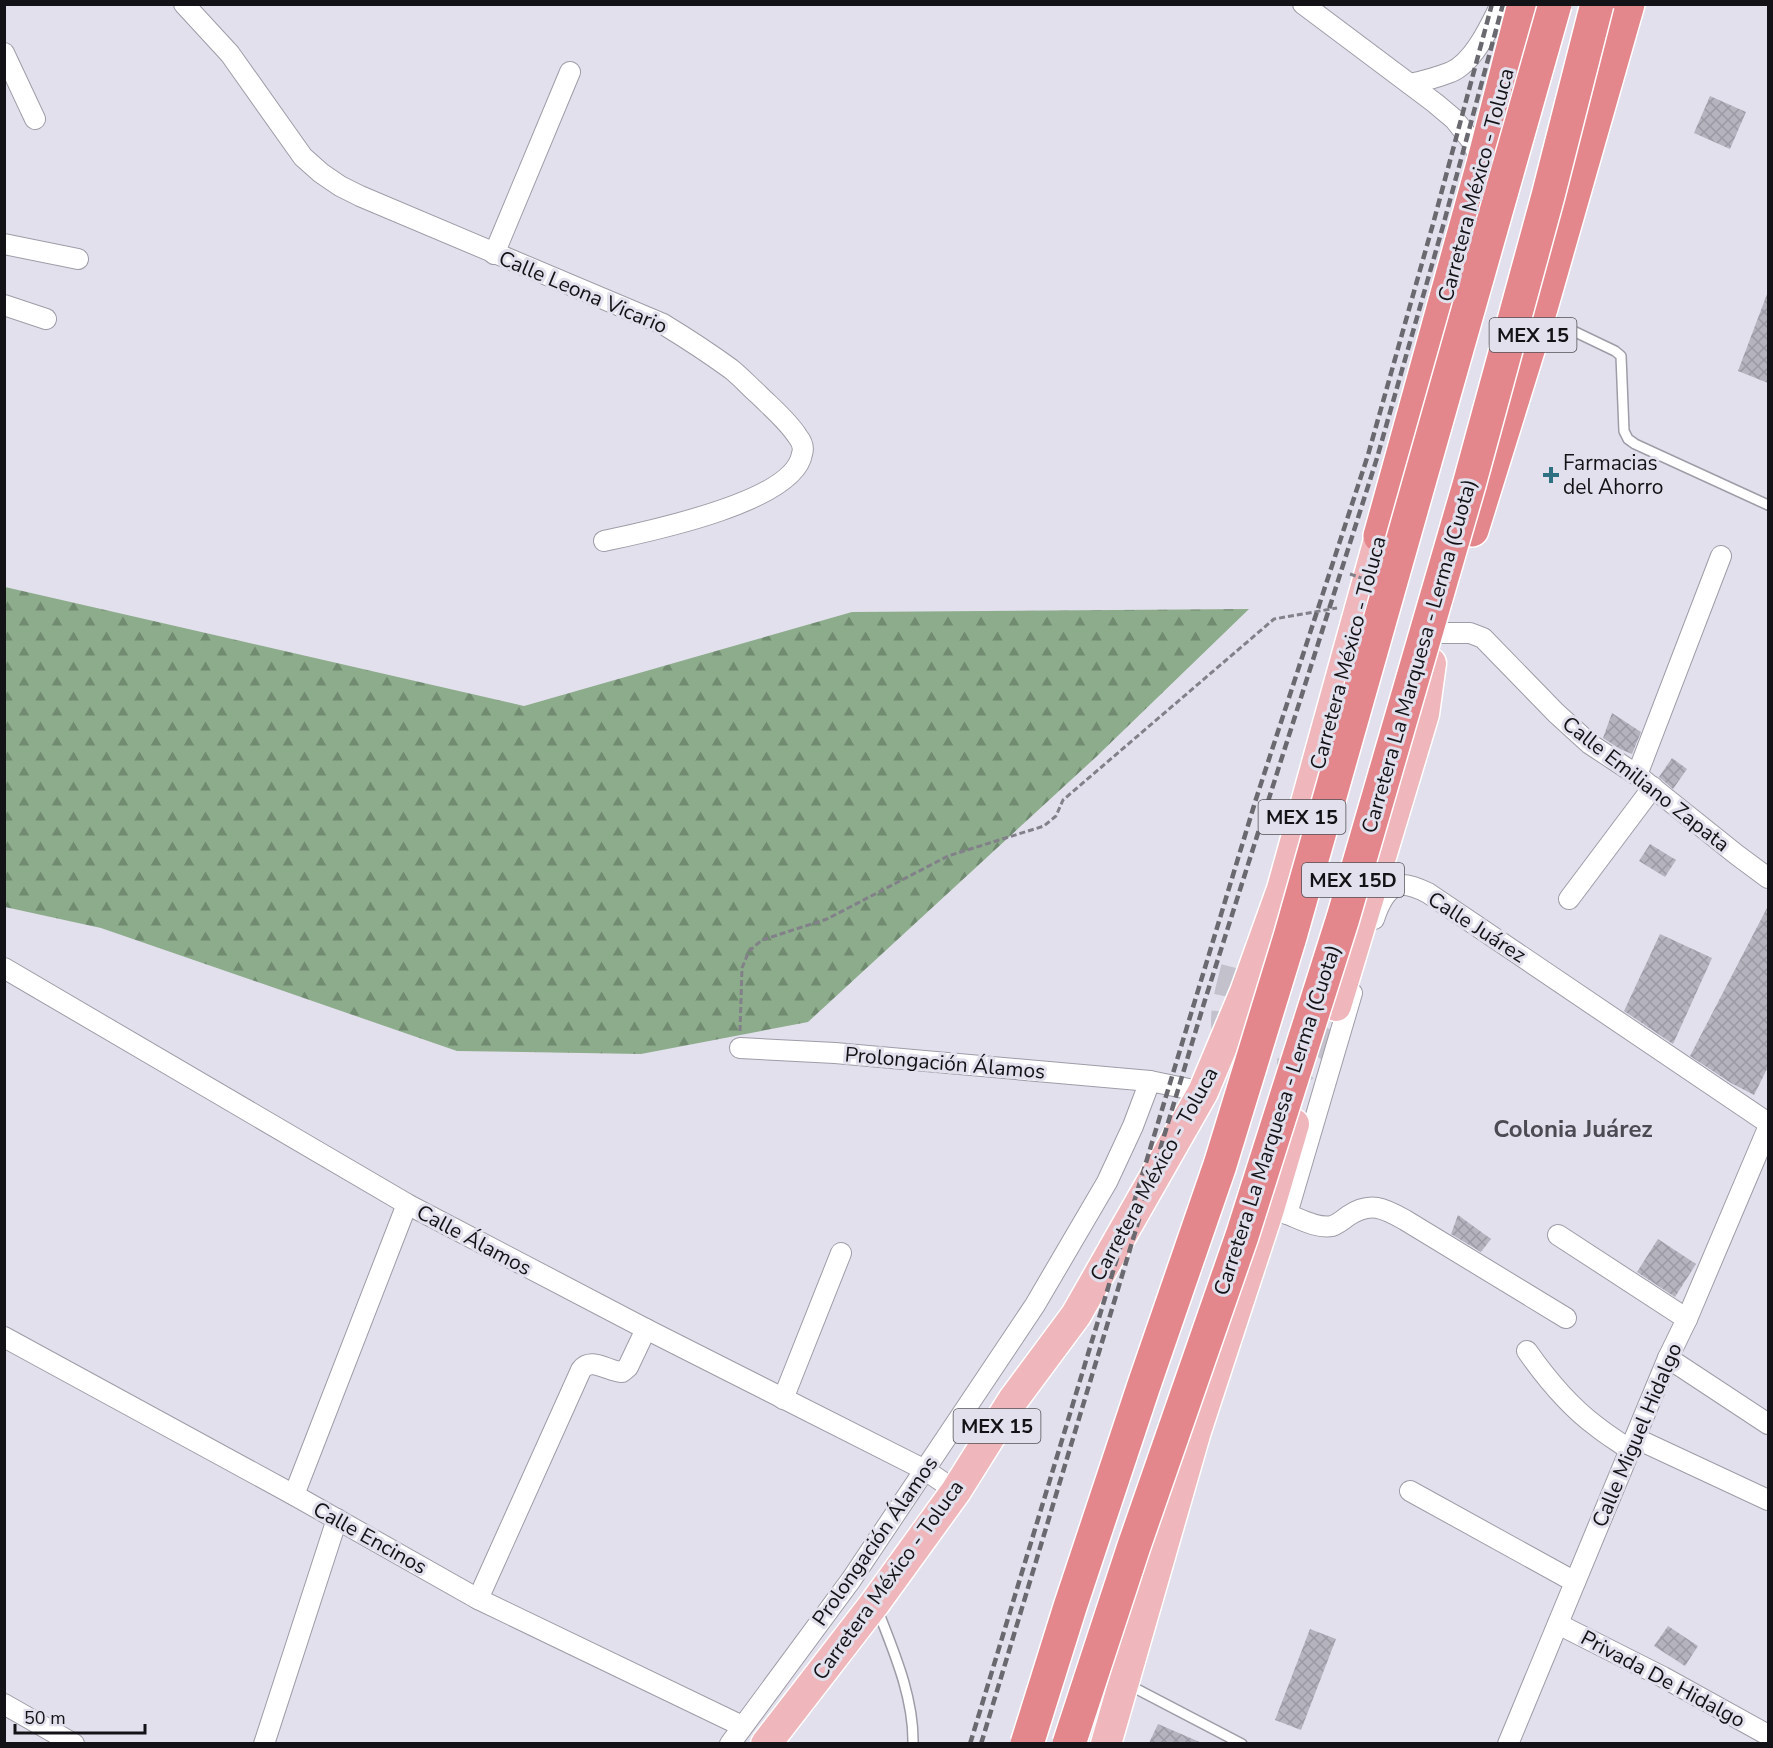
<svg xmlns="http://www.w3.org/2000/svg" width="1773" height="1748" font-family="'Nunito Sans',sans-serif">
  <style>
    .forest { fill: url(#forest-firs) }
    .building { fill: url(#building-cross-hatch) }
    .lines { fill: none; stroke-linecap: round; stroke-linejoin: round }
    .primary-tunnel { stroke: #c3c1cc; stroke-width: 30; stroke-dasharray: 30 15; stroke-linecap: butt }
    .service-casing { stroke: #9e9ca7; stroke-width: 12 }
    .minor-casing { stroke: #9e9ca7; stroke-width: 22 }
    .primary-casing { stroke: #fff; stroke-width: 33 }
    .motorway-casing { stroke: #fff; stroke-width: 36 }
    .path { stroke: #828089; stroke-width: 3; stroke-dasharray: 6 3; stroke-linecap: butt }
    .service { stroke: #fff; stroke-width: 9 }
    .minor { stroke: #fff; stroke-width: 20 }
    .primary { stroke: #efb7bb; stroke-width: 30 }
    .motorway { stroke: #e4878d; stroke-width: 33 }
    .rail { stroke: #6a6970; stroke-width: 4.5; stroke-dasharray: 9 4.5; stroke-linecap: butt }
    .motorway-bridge-casing { stroke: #fff; stroke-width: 36; stroke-linecap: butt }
    .path-bridge { stroke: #828089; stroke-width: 3; stroke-dasharray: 6 3; stroke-linecap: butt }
    .motorway-bridge { stroke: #e4878d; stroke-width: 33 }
    .poi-dot { fill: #2e7082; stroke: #e2e0ec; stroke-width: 2 }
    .labels { text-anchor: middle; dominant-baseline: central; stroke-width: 6; stroke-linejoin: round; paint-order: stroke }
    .shield { fill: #e2e0ec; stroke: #515056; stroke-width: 1.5 }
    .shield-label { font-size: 20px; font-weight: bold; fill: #131216 }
    .street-label { font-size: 21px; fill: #131216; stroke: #e2e0ec }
    .poi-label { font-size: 21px; fill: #131216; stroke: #e2e0ec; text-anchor: start }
    .quarter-label { font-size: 24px; font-weight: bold; fill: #4c4b54; stroke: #e2e0ec }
  </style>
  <defs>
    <pattern id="forest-firs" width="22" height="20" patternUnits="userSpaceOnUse" patternTransform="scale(1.5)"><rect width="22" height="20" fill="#8cac8b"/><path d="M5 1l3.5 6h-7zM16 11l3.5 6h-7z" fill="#718b71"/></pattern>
    <pattern id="building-cross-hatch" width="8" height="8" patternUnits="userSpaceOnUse" patternTransform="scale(1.5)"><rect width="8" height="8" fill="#b5b3be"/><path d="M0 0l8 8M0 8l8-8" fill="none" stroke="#9b99a3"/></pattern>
  </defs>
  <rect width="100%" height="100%" fill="#e2e0ec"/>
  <path class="forest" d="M5,587L524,706L852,612L1249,609L1096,757L808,1022L641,1054L457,1051L101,928L5,907Z"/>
  <g class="building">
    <path d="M1710,96L1746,112L1730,149L1694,133Z"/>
    <path d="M1767,294H1768V383L1738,371Z"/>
    <path d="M1612,713L1641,732L1632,754L1620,749L1603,738Z"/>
    <path d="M1672,758L1687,769L1673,789L1659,777Z"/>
    <path d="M1650,844L1676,860L1665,877L1639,861Z"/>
    <path d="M1768,906V1067L1754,1095L1731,1083L1690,1056Z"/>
    <path d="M1660,934L1712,958L1673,1044L1624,1011Z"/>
    <path d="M1458,1215L1491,1239L1481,1252L1451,1234Z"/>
    <path d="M1658,1239L1696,1264L1675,1297L1637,1272Z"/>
    <path d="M1668,1626L1698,1646L1685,1666L1654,1646Z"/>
    <path d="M1310,1629L1336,1639L1301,1730L1275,1720Z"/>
    <path d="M1158,1724L1202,1743H1149Z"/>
  </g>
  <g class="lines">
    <path class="primary-tunnel" d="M1236,968C1231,988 1221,1020 1229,1040C1242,1075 1290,1085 1316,1057C1326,1045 1332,1021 1336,1006"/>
    <defs>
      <g id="service">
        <path d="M1544,317L1615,351L1621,356L1624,431L1628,439L1635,444L1768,505"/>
        <path d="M878,1611C894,1652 914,1698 913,1744"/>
        <path d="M1129,1685L1242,1744"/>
      </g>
      <g id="minor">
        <path d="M184,4L230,54L303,157L321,173L340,186L360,196L663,324C686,338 709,353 731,369C741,377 749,386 758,394C772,408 788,421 798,437C802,442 804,448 802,454C794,502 646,532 604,541"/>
        <path d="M1303,4L1435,103L1454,119L1470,139L1483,164"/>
        <path d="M4,53L35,119"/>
        <path d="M1410,84C1424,81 1438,77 1451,72C1474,62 1490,26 1501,4"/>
        <path d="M4,244L78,259"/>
        <path d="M494,254L570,72"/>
        <path d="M4,305L46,319"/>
        <path d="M1440,633H1470L1483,638L1556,713L1590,744L1637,775L1737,855L1768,878"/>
        <path d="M1637,775L1721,556"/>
        <path d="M1569,899L1653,787"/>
        <path d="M1374,919C1378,907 1385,888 1400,885C1409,884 1420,889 1428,893L1768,1123"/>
        <path d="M4,968L407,1204L646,1329L925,1470L956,1491"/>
        <path d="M740,1048L835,1053L1150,1081L1203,1092"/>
        <path d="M1269,1209L1287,1214L1352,993"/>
        <path d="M1287,1214C1300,1219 1318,1229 1332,1226C1338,1224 1343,1220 1348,1216C1370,1201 1384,1208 1405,1220L1566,1318"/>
        <path d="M1558,1235L1687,1319"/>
        <path d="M4,1337L294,1495L478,1599L742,1726"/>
        <path d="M1527,1351C1546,1378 1569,1406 1596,1426C1607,1435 1619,1442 1630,1450"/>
        <path d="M1668,1358L1768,1424"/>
        <path d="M783,1399L841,1253"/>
        <path d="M1635,1438L1768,1500"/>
        <path d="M1410,1491L1575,1582"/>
        <path d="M294,1495L407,1204"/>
        <path d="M478,1599L581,1370C591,1356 609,1372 622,1372L628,1367L646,1329"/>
        <path d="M1558,1624L1663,1677L1768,1735"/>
        <path d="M4,1704L74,1744"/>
        <path d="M264,1744L337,1519"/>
        <path d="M730,1744L851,1580L1035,1305L1107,1182L1133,1126L1150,1081"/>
        <path d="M1508,1744L1668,1358L1687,1319L1768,1128"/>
      </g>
      <g id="primary">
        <path d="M1336,1006L1424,714L1431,663"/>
        <path d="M766,1744L875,1603L956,1491L1013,1400L1076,1315L1203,1092L1245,992L1282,889L1380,536"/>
        <path d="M1106,1744L1196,1431L1269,1209L1294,1124"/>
      </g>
      <g id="motorway">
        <path d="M1472,530L1539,315L1628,4"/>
        <path d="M1380,536L1483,164L1524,4"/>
      </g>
    </defs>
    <use href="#service" class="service-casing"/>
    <use href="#minor" class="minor-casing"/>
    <use href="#primary" class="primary-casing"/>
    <use href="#motorway" class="motorway-casing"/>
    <path class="path" d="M740,1031L742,968L749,951L762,940L827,919L948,856L1044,826L1056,816L1063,800L1274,619L1337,608"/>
    <use href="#service" class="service"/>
    <use href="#minor" class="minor"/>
    <use href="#primary" class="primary"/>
    <use href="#motorway" class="motorway"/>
    <g class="rail">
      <path d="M970,1744L1256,799L1368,455L1433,224L1492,4"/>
      <path d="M981,1744L1205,1000L1377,458L1443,226L1503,4"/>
    </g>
    <defs>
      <g id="motorway-bridge">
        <path d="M1027,1744L1070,1607L1144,1385L1220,1165L1290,937L1555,4"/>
        <path d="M1069,1744L1134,1546L1242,1236L1343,918L1469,485L1548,196L1597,4"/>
      </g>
    </defs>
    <use href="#motorway-bridge" class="motorway-bridge-casing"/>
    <path class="path-bridge" d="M1350,574L1367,580"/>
    <use href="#motorway-bridge" class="motorway-bridge"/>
  </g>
  <path class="poi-dot" d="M1548 466h6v6h6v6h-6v6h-6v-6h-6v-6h6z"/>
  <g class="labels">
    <g class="shield">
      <rect x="1489.5" y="318" width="87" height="34" rx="4.5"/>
      <rect x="1258.5" y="800" width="87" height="34" rx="4.5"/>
      <rect x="1302" y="863" width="102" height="34" rx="4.5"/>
      <rect x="953.5" y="1409" width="87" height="34" rx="4.5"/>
    </g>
    <g class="shield-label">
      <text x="1533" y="335">MEX 15</text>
      <text x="1302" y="817">MEX 15</text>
      <text x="1353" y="880">MEX 15D</text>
      <text x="997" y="1426">MEX 15</text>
    </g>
    <g class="street-label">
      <text transform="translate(1476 185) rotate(-75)">Carretera México - Toluca</text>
      <text transform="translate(583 292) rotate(23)">Calle Leona Vicario</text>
      <text transform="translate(1348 653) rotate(-75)">Carretera México - Toluca</text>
      <text transform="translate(1419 656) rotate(-74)">Carretera La Marquesa - Lerma (Cuota)</text>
      <text transform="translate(1646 784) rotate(38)">Calle Emiliano Zapata</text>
      <text transform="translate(1477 927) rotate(33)">Calle Juárez</text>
      <text transform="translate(945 1063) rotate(5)">Prolongación Álamos</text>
      <text transform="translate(1277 1120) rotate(-72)">Carretera La Marquesa - Lerma (Cuota)</text>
      <text transform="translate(1154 1174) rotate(-61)">Carretera México - Toluca</text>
      <text transform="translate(474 1240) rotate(28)">Calle Álamos</text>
      <text transform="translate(1637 1435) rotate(-67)">Calle Miguel Hidalgo</text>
      <text transform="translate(370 1538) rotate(29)">Calle Encinos</text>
      <text transform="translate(875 1541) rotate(-55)">Prolongación Álamos</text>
      <text transform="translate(888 1580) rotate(-54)">Carretera México - Toluca</text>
      <text transform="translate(1663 1679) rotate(28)">Privada De Hidalgo</text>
    </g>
    <g class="poi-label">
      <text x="1563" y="463">Farmacias<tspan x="1563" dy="24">del Ahorro</tspan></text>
    </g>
    <g class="quarter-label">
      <text x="1573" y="1129">Colonia Juárez</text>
    </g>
  </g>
  <rect width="1773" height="1748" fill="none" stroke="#131216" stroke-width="12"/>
  <path d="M15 1724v9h130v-9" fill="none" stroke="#131216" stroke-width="3"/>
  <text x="24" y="1724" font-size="18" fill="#131216" stroke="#e2e0ec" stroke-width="4.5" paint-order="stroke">50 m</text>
</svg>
